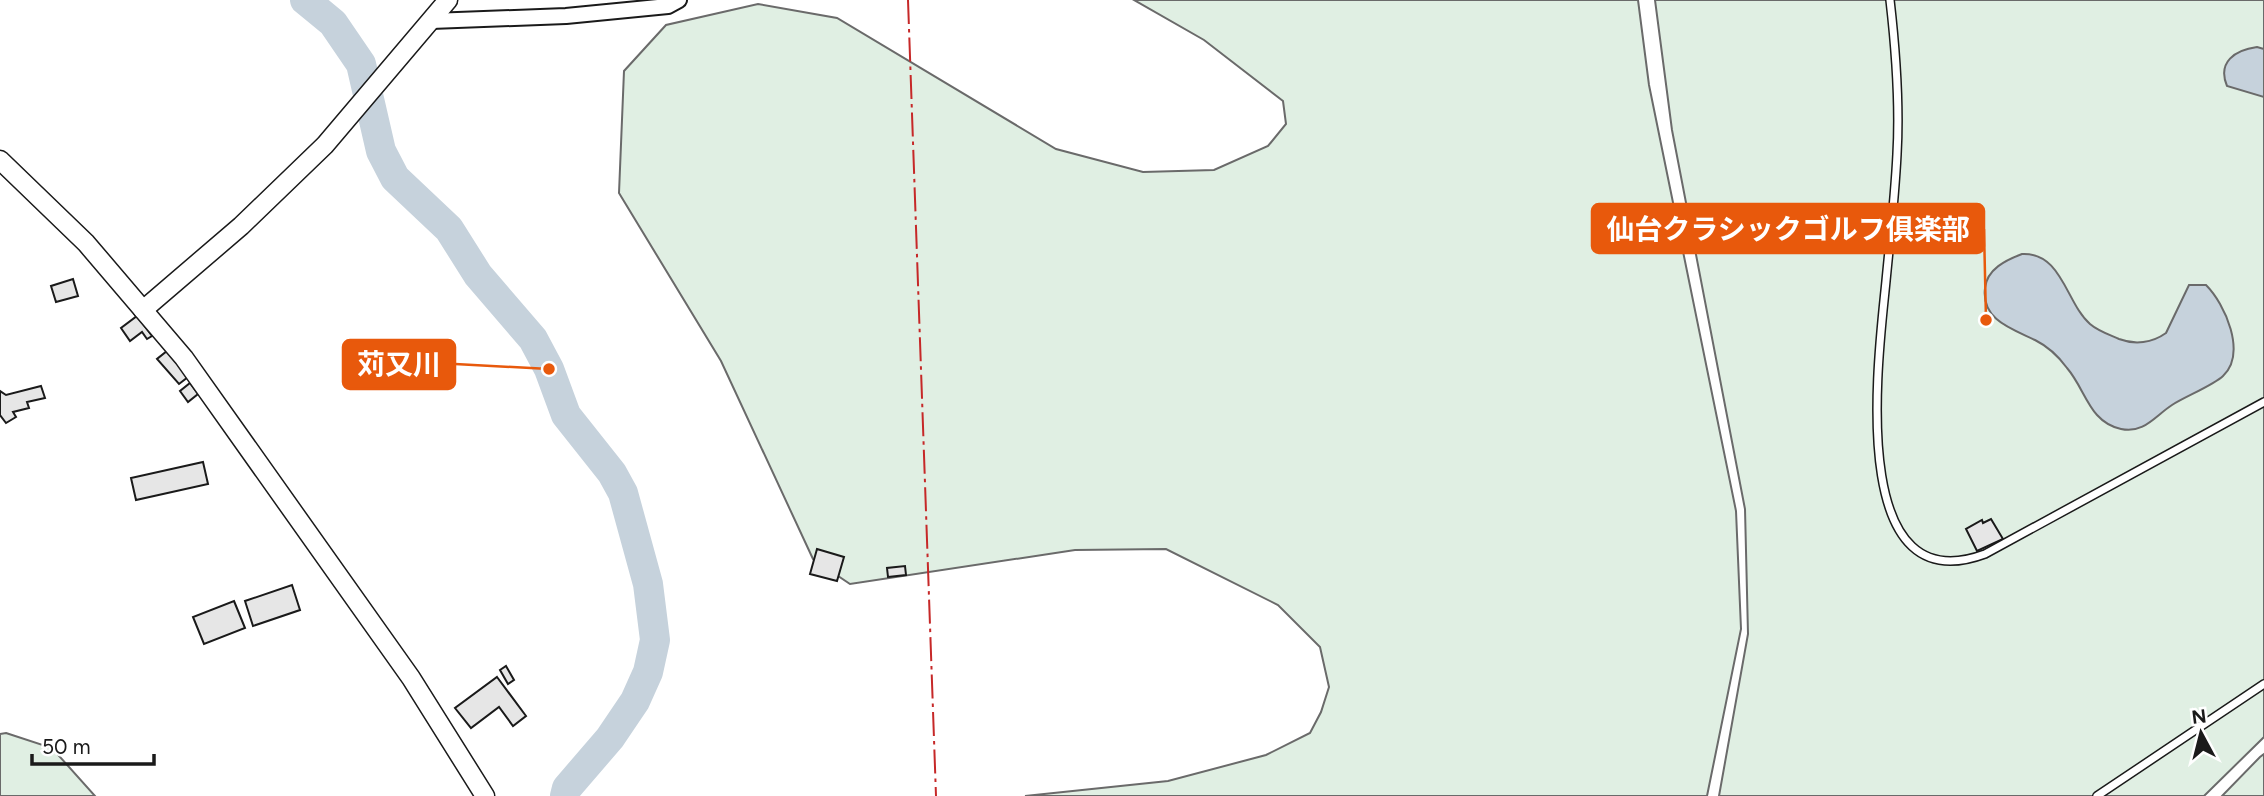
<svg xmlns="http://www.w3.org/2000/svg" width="2264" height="796" font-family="Figtree,'Noto Sans JP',sans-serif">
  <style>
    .green { fill: #e0efe3; stroke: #6a6a6a; stroke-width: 2 }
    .water { fill: #c6d2dc; stroke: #6a6a6a; stroke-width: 2 }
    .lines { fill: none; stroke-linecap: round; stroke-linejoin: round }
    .river { stroke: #c6d2dc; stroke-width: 30 }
    .building { fill: #e6e6e6; stroke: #1a1a1a; stroke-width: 2 }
    .service-casing { stroke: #1a1a1a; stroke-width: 10 }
    .minor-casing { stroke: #1a1a1a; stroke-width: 18 }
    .tertiary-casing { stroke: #1a1a1a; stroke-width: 21 }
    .service { stroke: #fff; stroke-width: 7 }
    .minor { stroke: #fff; stroke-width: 14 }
    .tertiary { stroke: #fff; stroke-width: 18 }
    .power { stroke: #c62828; stroke-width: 2; stroke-dasharray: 24 5 3.5 5; stroke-linecap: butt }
    .leader { fill: none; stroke: #e8590c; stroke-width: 2.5 }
    .callout-dot { fill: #e8590c; stroke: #fff; stroke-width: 2.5 }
    .callout { fill: #e8590c; stroke: #e8590c; stroke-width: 2.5 }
    .callout-label { font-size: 28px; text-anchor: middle; font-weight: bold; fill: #fff }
  </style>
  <rect width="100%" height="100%" fill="#fff"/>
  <g class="green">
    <path d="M1134,0H1638L1649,85L1736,511L1741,629L1707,796H1025L1168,781L1266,755L1310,733L1321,712L1329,687L1320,647L1278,605L1166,549L1075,550L850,584L813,559L721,361L619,193L624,71L666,25L758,4L837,18L1056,149L1143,172L1214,170L1268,146L1286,124L1283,101L1204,40Z"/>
    <path d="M1655,0H2264V737L2204,796H1719L1748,634L1745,509L1672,130Z"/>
    <path d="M6,733L52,748L95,796H0V734Z"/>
    <path d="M2264,754V796H2222L2260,757Z"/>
  </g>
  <g class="water">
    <path d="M2257,47L2264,49V97L2227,86C2217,62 2235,50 2257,47Z"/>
    <path d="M2022,254C2062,252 2066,303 2090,324C2098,331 2110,335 2119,339C2135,345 2152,343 2166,333L2189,285H2206C2225,304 2247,353 2223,376C2214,385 2184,397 2172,405C2155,416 2144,434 2121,429C2089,422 2086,390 2067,368C2059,357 2047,346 2035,340C2012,329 1981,320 1985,288C1987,269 2006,260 2022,254Z"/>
  </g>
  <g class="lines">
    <path class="river" d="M305,0L333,23L361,64L381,151L395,178L449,229L478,275L533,339L549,369L566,415L612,473L623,493L648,584L655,640L648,672L635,701L610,738L567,788L565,796"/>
  </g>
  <g class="building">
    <path d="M73,279L78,296L56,302L51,286Z"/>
    <path d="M137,316L152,336L147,339L142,332L130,341L121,328Z"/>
    <path d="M167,351L188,377L179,384L157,359Z"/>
    <path d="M190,383L198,394L188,402L180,391Z"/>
    <path d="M41,386L45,398L27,402L29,408L13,412L16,417L6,423L0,415V391L6,395Z"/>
    <path d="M203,462L208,484L136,500L131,478Z"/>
    <path d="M1991,519L2003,539L1977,551L1966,529L1982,520L1983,523Z"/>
    <path d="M817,549L844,557L837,581L810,574Z"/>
    <path d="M905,566L906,575L888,577L887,568Z"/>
    <path d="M292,585L300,610L253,626L245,601Z"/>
    <path d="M234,601L245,628L204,644L193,617Z"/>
    <path d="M506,666L514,680L508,684L500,670Z"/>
    <path d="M497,677L526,716L513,726L499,707L471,728L455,708Z"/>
  </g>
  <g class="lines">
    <defs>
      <g id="service">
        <path d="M1890,0C1896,52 1900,102 1897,154C1895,196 1890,239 1886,281C1879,353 1844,606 1985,554L2264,402"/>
        <path d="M2097,796L2264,684"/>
      </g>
      <path id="minor" d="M431,21L566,16L668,6L679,0"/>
      <g id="tertiary">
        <path d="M0,160L86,243L184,358L411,678L485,796"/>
        <path d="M143,310L241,226L325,145L448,0"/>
      </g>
    </defs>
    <use href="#service" class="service-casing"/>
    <use href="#minor" class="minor-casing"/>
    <use href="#tertiary" class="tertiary-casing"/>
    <use href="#service" class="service"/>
    <use href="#minor" class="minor"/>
    <use href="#tertiary" class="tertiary"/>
    <path class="power" d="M908,0L936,796"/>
  </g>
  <path class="leader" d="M1986 320L1984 229M549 369L455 364"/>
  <g class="callout-dot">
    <circle cx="1986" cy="320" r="7"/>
    <circle cx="549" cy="369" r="7"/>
  </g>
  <g class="callout">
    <rect x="1592" y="204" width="392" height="49" rx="7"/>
    <rect x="343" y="340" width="112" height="49" rx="7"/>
  </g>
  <g class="callout-label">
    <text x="1788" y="239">仙台クラシックゴルフ俱楽部</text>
    <text x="399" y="374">苅又川</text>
  </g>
  <g transform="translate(2201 733) rotate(353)" stroke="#ffffff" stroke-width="5" paint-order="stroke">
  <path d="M0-5L12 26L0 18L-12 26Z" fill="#1a1a1a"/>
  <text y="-10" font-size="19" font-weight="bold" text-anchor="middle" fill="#1a1a1a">N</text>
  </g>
  <path d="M32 754v10h122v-10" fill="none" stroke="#1a1a1a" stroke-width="3.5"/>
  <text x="42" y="754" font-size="21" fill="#1a1a1a" stroke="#ffffff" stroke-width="5" paint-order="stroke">50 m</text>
</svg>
